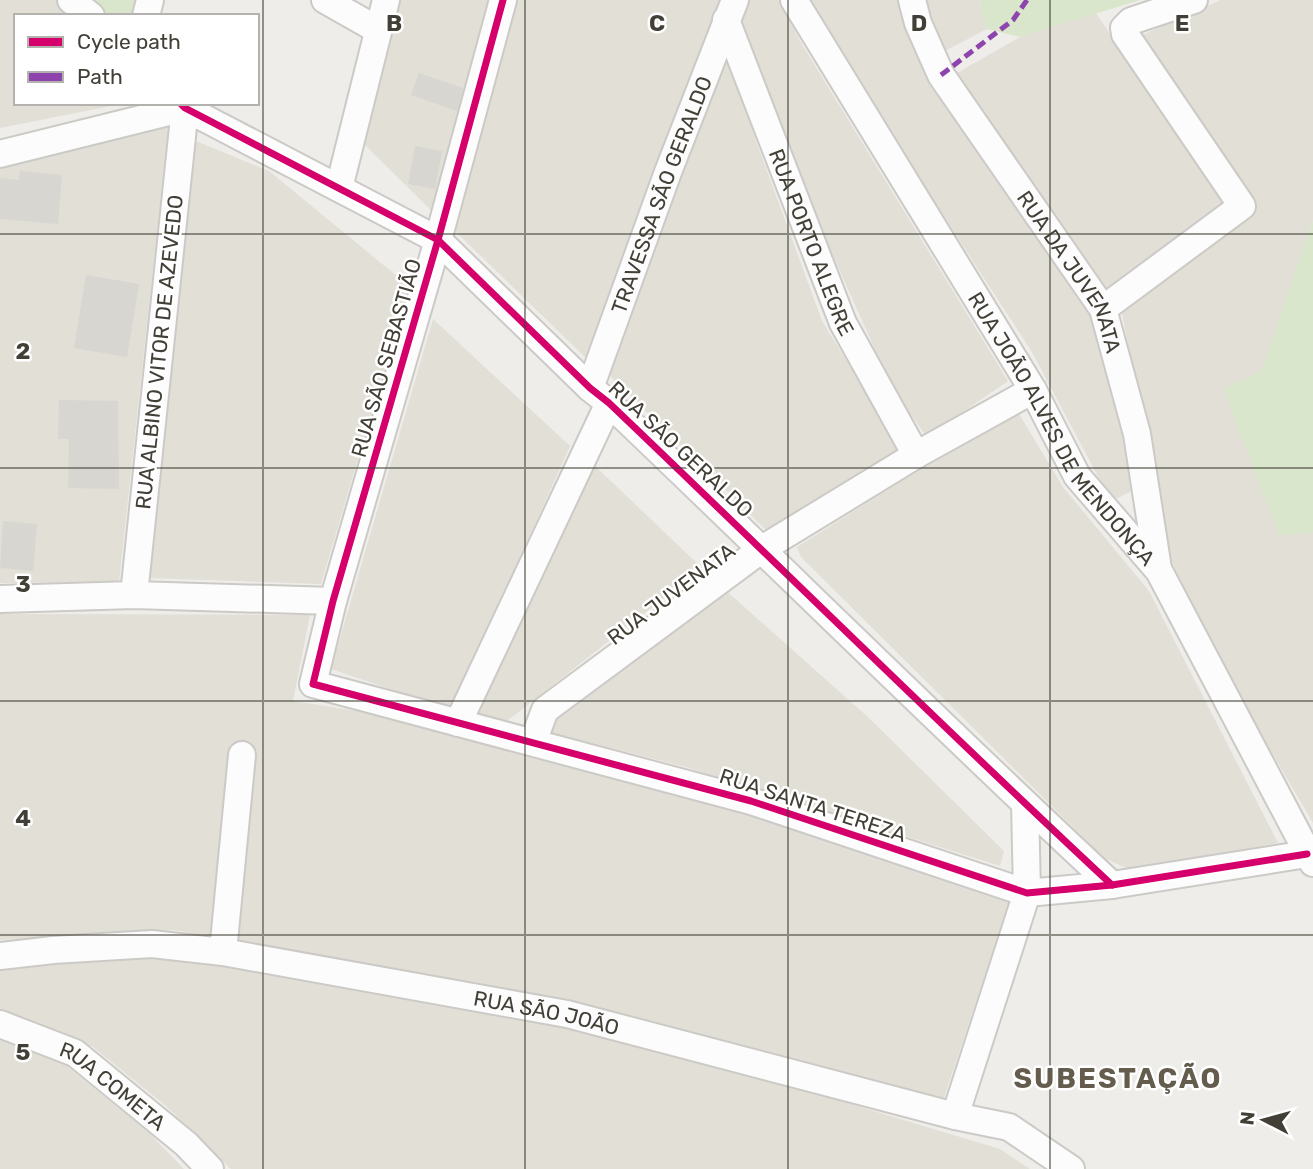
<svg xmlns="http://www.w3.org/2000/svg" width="1313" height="1169" font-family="Rubik,sans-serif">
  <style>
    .residential { fill: #e1dfd6 }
    .green { fill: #d9e6cb }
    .building { fill: #d7d6d1 }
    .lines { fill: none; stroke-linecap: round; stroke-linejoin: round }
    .minor-casing { stroke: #cccac6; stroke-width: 30 }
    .minor { stroke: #fcfcfc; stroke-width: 26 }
    .quiet { stroke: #8e44ad; stroke-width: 5; stroke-dasharray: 10 5; stroke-linecap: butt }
    .cycleway-casing { stroke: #fff; stroke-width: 11 }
    .cycleway { stroke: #d6006c; stroke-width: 7 }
    .grid { fill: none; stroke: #423f36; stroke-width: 2; stroke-opacity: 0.55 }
    .labels { text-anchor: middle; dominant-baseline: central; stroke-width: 5; stroke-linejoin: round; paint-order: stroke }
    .street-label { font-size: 21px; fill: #423f36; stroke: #fff }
    .district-label { font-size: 28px; font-weight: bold; letter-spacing: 2px; fill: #645d4e; stroke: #fff }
    .grid-label { font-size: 23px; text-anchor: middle; font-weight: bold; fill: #423f36; stroke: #fff; stroke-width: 5; stroke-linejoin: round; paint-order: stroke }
  </style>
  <rect width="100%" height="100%" fill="#eeede9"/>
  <g class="residential">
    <path d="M0,0H61L79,16H16V103H126L0,128Z"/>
    <path d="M397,0H494L435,214L361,141Z"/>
    <path d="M516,0H727L587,359L454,230Z"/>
    <path d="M744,0H778L803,46L1008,381L927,437L894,392L826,240L737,13Z"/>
    <path d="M806,0H901L905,17L926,76L1080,296L1108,354L1132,491L1111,501L1032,352L874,109Z"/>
    <path d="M926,0H979L987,29L941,53Z"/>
    <path d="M1221,0H1313V221L1261,371L1279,534L1313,532V823L1199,628L1166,547L1121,308L1256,210L1140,36Z"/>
    <path d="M1096,13L1227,206L1103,294L957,73L1020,37Z"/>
    <path d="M728,46L756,141L822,321L903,452L769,533L606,372Z"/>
    <path d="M169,121L119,582L0,583V168Z"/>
    <path d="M196,141L269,171L409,286L321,584L147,578Z"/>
    <path d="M433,319L570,446L452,710L331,669Z"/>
    <path d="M1019,414L1063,487L1149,591L1278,843L1133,871L1104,858L801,557L797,547L905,479Z"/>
    <path d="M594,465L702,568L507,721L474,717Z"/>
    <path d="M723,588L869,718L1004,851L1000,866L686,767L549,732L569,697Z"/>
    <path d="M0,614L310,615L293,701L383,715L717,803L1009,902L944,1098L588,1005L174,930L0,940Z"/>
    <path d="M78,956H147L446,998L664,1048L1000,1149L1030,1169H231L166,1106L93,1047L0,1012V968Z"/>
    <path d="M0,1036L64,1064L150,1134L184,1169H0Z"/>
  </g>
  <g class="green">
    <path d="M86,0H136L132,16H104Z"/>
    <path d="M979,0H1140L1020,37L987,29Z"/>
    <path d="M1313,221V532L1279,535L1223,389L1261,371Z"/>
  </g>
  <g class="building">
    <path d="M419,73L463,88L457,111L411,95Z"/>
    <path d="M415,146L442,151L435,189L408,184Z"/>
    <path d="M20,171L62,175L58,224L0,219V178L19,180Z"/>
    <path d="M86,275L139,284L127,357L74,348Z"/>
    <path d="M59,400L118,401L119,489L68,488L69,439H58Z"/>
    <path d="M3,521L37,524L33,571L0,568Z"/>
  </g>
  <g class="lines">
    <defs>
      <g id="minor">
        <path d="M71,0L91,16"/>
        <path d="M325,0L378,30"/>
        <path d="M503,0L438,240L333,601L313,684L751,801L1027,893L1112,885L1307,854"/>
        <path id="s1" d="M794,0L1033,390L1077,476L1159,571L1313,863"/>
        <path id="s2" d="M912,0L918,23L941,75L1103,309L1137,434L1158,569"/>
        <path d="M146,16L150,0"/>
        <path id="s3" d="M726,20L843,323L916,455"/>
        <path d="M180,103L185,108L438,240L590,388L609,403C777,563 942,727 1112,885"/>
        <path d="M0,154L185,108L134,595"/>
        <path d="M339,188L386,0"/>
        <path d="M1103,309L1242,206L1125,34L1124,28L1131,21L1194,0"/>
        <path id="s4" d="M590,388L668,172L735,0"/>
        <path d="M0,599L134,595L333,601"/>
        <path d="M458,723L609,403"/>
        <path d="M533,742L545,710L762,549L916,455L1033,390"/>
        <path d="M223,952L242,755"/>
        <path id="s5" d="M0,956L53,950L152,944L223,952L567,1014L955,1116L1009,1127L1071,1169"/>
        <path id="s6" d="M0,1024L75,1053L186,1144L210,1169"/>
        <path d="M955,1116L1027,893L1025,804"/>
      </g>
    </defs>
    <use href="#minor" class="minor-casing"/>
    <use href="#minor" class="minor"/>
    <path class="quiet" d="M941,75L1013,20L1027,0"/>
    <defs>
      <g id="cycleway">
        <path d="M503,0L438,240L333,601L313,684L751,801L1027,893L1112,885L1307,854"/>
        <path d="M180,103L185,108L438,240L590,388L609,403C777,563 942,727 1112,885"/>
      </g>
    </defs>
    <use href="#cycleway" class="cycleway-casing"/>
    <use href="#cycleway" class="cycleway"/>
  </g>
  <path class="grid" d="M263,0V1169M525,0V1169M788,0V1169M1050,0V1169M0,234H1313M0,468H1313M0,701H1313M0,935H1313"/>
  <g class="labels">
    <g class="street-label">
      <text stroke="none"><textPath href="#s4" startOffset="206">TRAVESSA SÃO GERALDO</textPath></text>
      <text stroke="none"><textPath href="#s3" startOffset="238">RUA PORTO ALEGRE</textPath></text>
      <text stroke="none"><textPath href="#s2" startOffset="317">RUA DA JUVENATA</textPath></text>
      <text transform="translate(159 352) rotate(-84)">RUA ALBINO VITOR DE AZEVEDO</text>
      <text transform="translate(386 358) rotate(-74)">RUA SÃO SEBASTIÃO</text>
      <text stroke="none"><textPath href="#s1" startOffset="506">RUA JOÃO ALVES DE MENDONÇA</textPath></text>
      <text transform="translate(681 449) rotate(43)">RUA SÃO GERALDO</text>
      <text transform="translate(671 594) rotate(-37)">RUA JUVENATA</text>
      <text transform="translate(813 805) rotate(18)">RUA SANTA TEREZA</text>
      <text stroke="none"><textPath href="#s5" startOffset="553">RUA SÃO JOÃO</textPath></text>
      <text stroke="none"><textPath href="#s6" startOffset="130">RUA COMETA</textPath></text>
    </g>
    <g class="district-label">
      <text x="1118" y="1078">SUBESTAÇÃO</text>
    </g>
  </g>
  <g class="grid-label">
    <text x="394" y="31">B</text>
    <text x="657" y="31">C</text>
    <text x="919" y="31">D</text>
    <text x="1182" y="31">E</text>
    <text x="23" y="359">2</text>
    <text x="23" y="592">3</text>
    <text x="23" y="826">4</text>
    <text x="23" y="1060">5</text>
  </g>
  <rect x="14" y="14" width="245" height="91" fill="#ffffff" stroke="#b3b2af" stroke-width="2"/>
  <rect x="28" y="37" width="35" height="10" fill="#d6006c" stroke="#b3b2af" stroke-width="2"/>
  <text x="77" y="49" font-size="21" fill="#423f36">Cycle path</text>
  <rect x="28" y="72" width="35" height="10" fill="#8e44ad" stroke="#b3b2af" stroke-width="2"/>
  <text x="77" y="84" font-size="21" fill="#423f36">Path</text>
  <g transform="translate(1264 1120) rotate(276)" stroke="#ffffff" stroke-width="5" paint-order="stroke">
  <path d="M0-5L12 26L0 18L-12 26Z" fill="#423f36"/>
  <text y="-10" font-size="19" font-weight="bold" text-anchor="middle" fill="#423f36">N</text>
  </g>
</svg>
